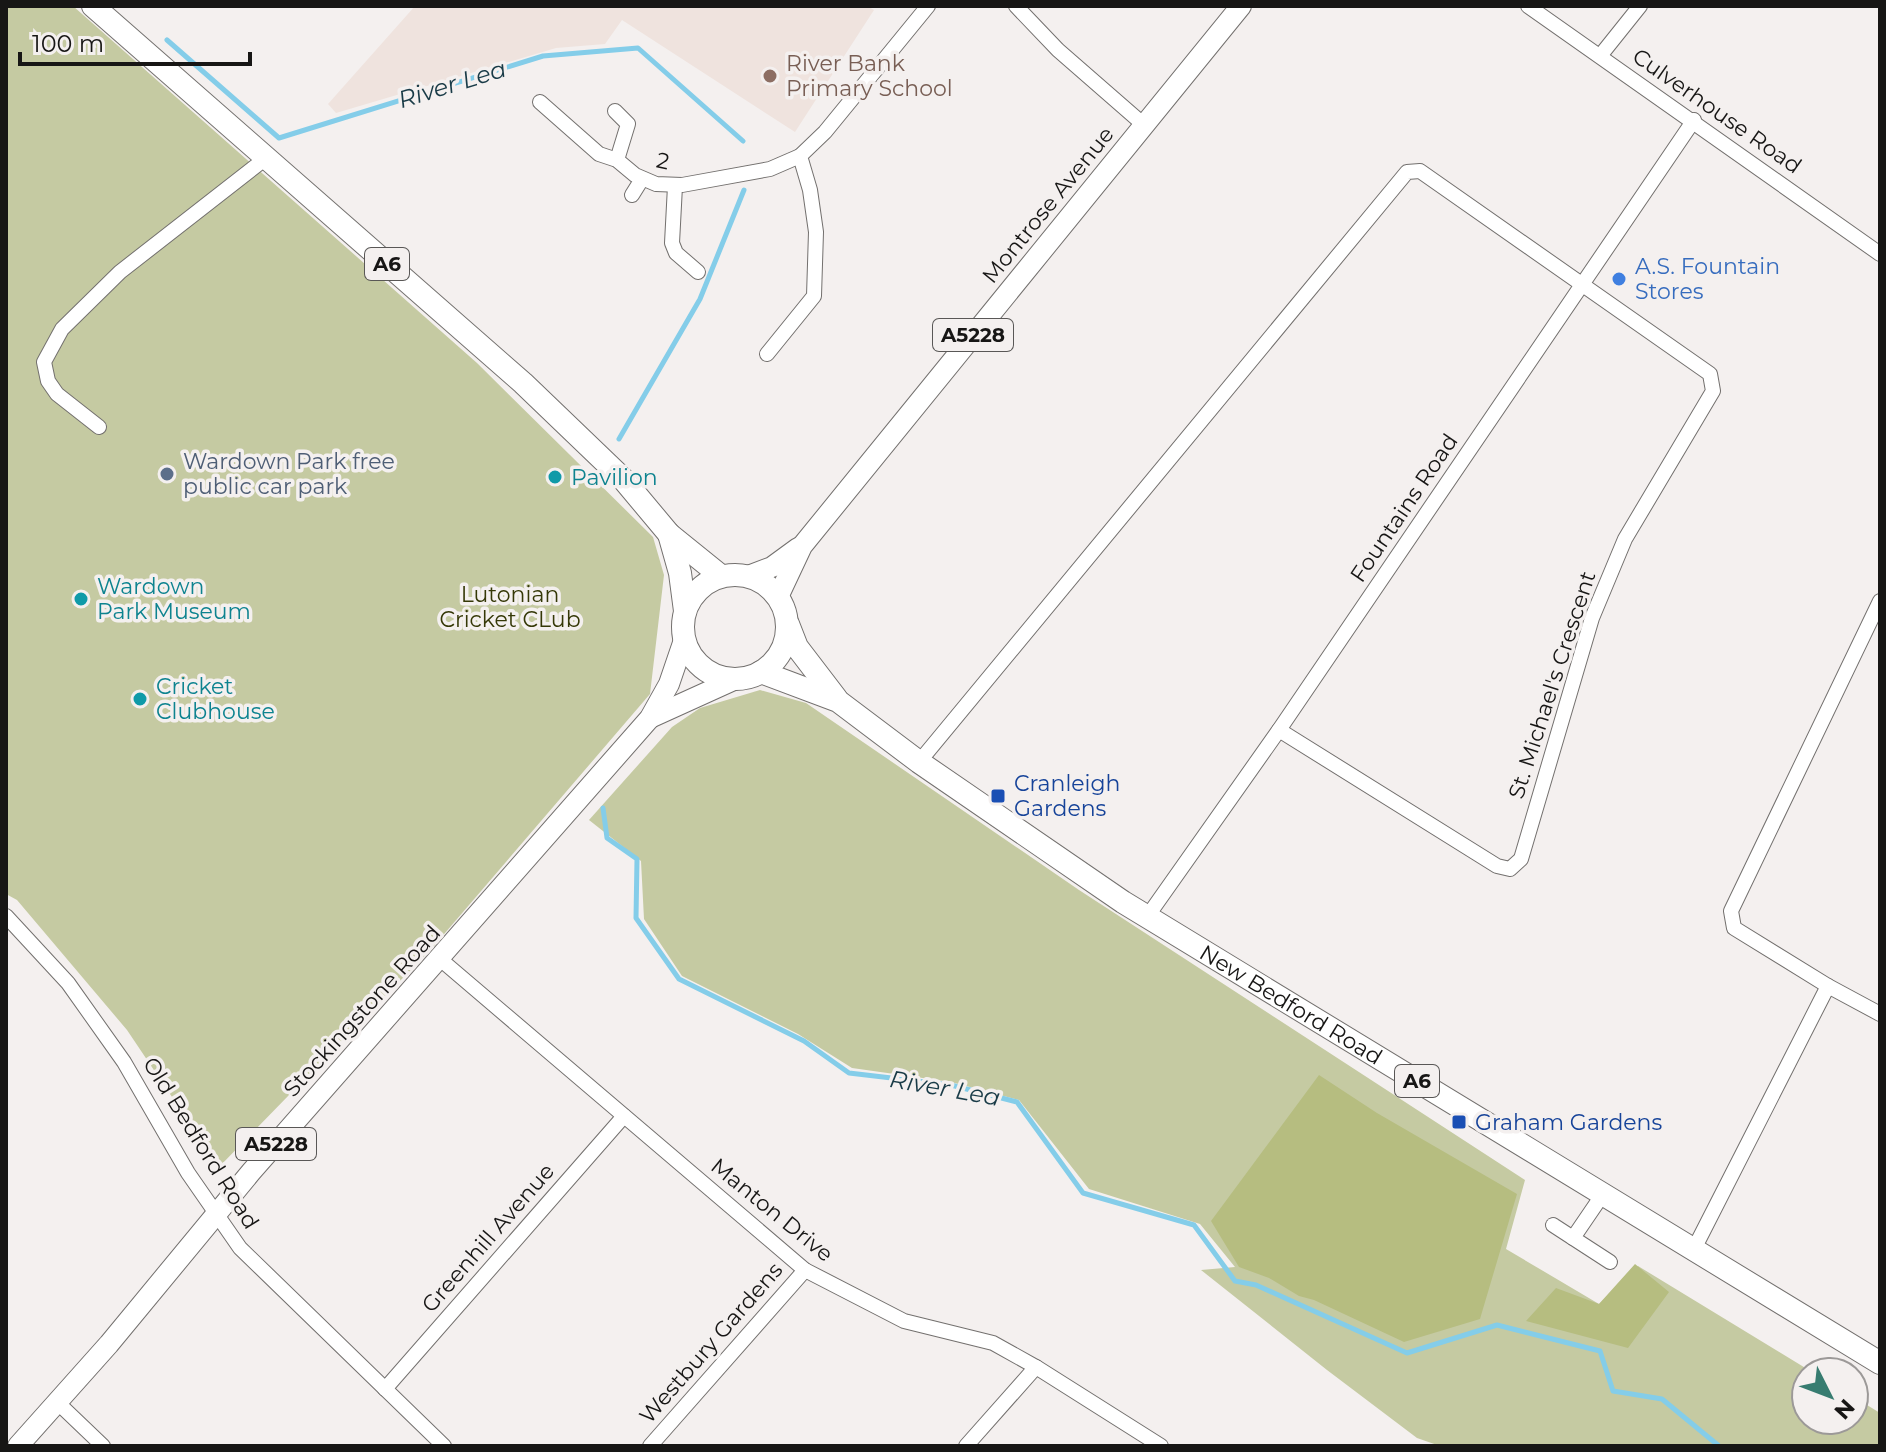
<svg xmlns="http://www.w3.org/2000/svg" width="1886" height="1452" font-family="Montserrat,sans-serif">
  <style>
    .built { fill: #efe3de }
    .green { fill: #c5caa2 }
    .forest { fill: #b6bd80 }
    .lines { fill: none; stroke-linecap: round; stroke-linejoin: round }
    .stream { stroke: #84cde9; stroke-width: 5 }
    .minor-casing { stroke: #73706e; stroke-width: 16 }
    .primary-casing { stroke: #73706e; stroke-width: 22 }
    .trunk-casing { stroke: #73706e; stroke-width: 24 }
    .minor { stroke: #fff; stroke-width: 14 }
    .primary { stroke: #fff; stroke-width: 20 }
    .trunk { stroke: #fff; stroke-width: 22 }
    .education-dot { fill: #8d6e63; stroke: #f4f0ef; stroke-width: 3 }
    .shop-dot { fill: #3f7fe0; stroke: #f4f0ef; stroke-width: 3 }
    .service-dot { fill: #5c6f8a; stroke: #f4f0ef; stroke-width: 3 }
    .culture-dot { fill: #0f9aa8; stroke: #f4f0ef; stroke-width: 3 }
    .transit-dot { fill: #1a4fb4; stroke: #f4f0ef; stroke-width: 3 }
    .labels { text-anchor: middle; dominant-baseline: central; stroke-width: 7; stroke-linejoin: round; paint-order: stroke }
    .shield { fill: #f4f0ef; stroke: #595756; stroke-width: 2 }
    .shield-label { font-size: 20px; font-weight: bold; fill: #171615 }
    .education-label { font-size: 22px; fill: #785e54; stroke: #f4f0ef; text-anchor: start }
    .street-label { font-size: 22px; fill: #171615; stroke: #f4f0ef }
    .shop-label { font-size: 22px; fill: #366cbe; stroke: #f4f0ef; text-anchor: start }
    .service-label { font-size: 22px; fill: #4e5e75; stroke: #f4f0ef; text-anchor: start }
    .culture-label { font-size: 22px; fill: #0d838f; stroke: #f4f0ef; text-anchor: start }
    .park-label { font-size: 22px; fill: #353807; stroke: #f4f0ef }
    .transit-label { font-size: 22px; fill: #164399; stroke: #f4f0ef; text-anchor: start }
    .water-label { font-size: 24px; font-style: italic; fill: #193b47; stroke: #f4f0ef }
  </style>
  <rect width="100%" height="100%" fill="#f4f0ef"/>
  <path class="built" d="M415,6H867L874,10L795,132L622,20L605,44L556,48L336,113L328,104Z"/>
  <g class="green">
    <path d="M6,6H73L477,363L653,537L664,575L650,694L433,947L219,1167L127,1030L17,900L6,894Z"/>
    <path d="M760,690L806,703L1079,890L1525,1180L1506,1249L1599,1304L1638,1266L1812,1372H1806V1420H1854V1397L1880,1413V1446H1440L1417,1438L1327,1370L1201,1270L1235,1267L1200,1224L1089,1189L1019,1100L951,1082L852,1068L798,1034L682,976L644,919L641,861L589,820L672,727L700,708Z"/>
  </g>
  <g class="forest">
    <path d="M1319,1075L1377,1113L1517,1194L1480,1319L1404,1342L1314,1300L1299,1296L1269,1278L1239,1267L1211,1221Z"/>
    <path d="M1635,1264L1669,1292L1628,1348L1526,1321L1556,1288L1599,1304Z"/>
  </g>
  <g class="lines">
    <g class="stream">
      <path d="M167,40L279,138L543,56L638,48L743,141"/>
      <path d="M619,439L700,299L744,190"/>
      <path d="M603,808L607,838L637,859L636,918L679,979L804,1041L849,1073L951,1085L1017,1102L1083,1193L1194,1225L1235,1281L1256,1285L1407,1353L1497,1325L1600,1351L1613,1391L1662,1399L1719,1446"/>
    </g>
    <defs>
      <g id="minor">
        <path d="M1016,6L1058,50L1144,125"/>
        <path d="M1528,6L1880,254"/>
        <path d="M1600,56L1640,6"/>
        <path d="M540,102L599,154L617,160L635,175L656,184L682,185L770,169L800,156"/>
        <path d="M615,111L628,124L617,160"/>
        <path d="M675,186L672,243L676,253L698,272"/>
        <path d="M632,195L642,179"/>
        <path d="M767,354L814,296L816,232L810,190L800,156L825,132L928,6"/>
        <path d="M99,427L57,394L48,381L44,362L62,329L120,272L266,158"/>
        <path d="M1880,601L1731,911L1734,928L1828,986L1880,1014"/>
        <path d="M919,762L1407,172L1420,171L1710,374L1713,391L1625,539L1592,618L1521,859L1510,869L1497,866L1279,730"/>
        <path d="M6,916L68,983L124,1062L188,1173L240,1248L444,1446"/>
        <path d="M1147,917L1279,730L1694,120"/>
        <path d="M440,959L805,1270L904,1321L993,1343L1036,1367L1161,1446"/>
        <path d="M1603,1194L1573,1238L1610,1262"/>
        <path d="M1553,1225L1573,1238"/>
        <path d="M1694,1249L1828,986"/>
        <path d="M385,1389L624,1116"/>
        <path d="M57,1402L103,1446"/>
        <path d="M650,1446L805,1270"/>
        <path d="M966,1446L1036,1367"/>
      </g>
      <g id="primary">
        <path d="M748,576L772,567L798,548"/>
        <path d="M778,597L802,546L1241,6"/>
        <path d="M650,718L736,679"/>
        <path d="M18,1446L109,1344L251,1172L650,718L669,684L684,640"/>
      </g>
      <g id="trunk">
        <path d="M93,6L523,383L623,479L669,534L721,576"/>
        <path d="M669,534L680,573L685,611"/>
        <circle cx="735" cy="627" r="52"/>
        <path d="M788,624L797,647L836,698"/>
        <path id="s1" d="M761,672L838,701L919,762L1123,902L1880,1363"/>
      </g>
    </defs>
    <use href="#minor" class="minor-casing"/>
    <use href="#primary" class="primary-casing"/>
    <use href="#trunk" class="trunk-casing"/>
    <use href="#minor" class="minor"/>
    <use href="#primary" class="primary"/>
    <use href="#trunk" class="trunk"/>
  </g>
  <circle class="education-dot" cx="770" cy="76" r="8"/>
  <circle class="shop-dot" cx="1619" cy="279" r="8"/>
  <circle class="service-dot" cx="167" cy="474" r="8"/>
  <g class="culture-dot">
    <circle cx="555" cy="477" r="8"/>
    <circle cx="81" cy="599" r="8"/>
    <circle cx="140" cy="699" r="8"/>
  </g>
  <g class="transit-dot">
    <rect x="990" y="788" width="16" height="16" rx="4"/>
    <rect x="1451" y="1114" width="16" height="16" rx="4"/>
  </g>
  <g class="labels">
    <g class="shield">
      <rect x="365" y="248" width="44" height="32" rx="6"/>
      <rect x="933" y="319" width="80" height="32" rx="6"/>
      <rect x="1395" y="1065" width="44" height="32" rx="6"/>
      <rect x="236" y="1128" width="80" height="32" rx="6"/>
    </g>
    <g class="shield-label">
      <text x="387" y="264">A6</text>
      <text x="973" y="335">A5228</text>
      <text x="1417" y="1081">A6</text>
      <text x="276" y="1144">A5228</text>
    </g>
    <g class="education-label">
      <text x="786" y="63">River Bank<tspan x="786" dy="25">Primary School</tspan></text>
    </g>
    <g class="street-label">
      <text transform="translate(1717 111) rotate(35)">Culverhouse Road</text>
      <text transform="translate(663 161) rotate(12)">2</text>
      <text transform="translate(1048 205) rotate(-51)">Montrose Avenue</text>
      <text transform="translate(1404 508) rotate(-56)">Fountains Road</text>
      <text transform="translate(1552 685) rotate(-72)">St. Michael's Crescent</text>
      <text stroke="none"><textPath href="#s1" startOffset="628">New Bedford Road</textPath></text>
      <text transform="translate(362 1011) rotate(-48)">Stockingstone Road</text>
      <text transform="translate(201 1143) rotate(58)">Old Bedford Road</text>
      <text transform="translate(772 1210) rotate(39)">Manton Drive</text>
      <text transform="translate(488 1238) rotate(-49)">Greenhill Avenue</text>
      <text transform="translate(711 1343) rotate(-49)">Westbury Gardens</text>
    </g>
    <g class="shop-label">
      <text x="1635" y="266">A.S. Fountain<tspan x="1635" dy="25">Stores</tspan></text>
    </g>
    <g class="service-label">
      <text x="183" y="461">Wardown Park free<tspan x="183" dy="25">public car park</tspan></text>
    </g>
    <g class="culture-label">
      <text x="571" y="477">Pavilion</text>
      <text x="97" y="586">Wardown<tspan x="97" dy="25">Park Museum</tspan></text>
      <text x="156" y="686">Cricket<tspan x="156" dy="25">Clubhouse</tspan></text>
    </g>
    <g class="park-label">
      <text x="510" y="594">Lutonian<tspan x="510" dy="25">Cricket CLub</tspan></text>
    </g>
    <g class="transit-label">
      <text x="1014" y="783">Cranleigh<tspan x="1014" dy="25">Gardens</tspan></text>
      <text x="1475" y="1122">Graham Gardens</text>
    </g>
    <g class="water-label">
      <text transform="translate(452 84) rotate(-17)">River Lea</text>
      <text transform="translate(945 1088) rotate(10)">River Lea</text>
    </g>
  </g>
  <rect width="1886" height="1452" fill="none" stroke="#171615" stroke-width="16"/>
  <g transform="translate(1830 1396) rotate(132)"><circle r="38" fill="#f4f0ef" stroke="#9c9998" stroke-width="2"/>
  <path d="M0-6L14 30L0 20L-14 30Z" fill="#377c70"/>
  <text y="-12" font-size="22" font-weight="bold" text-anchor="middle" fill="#171615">N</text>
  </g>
  <path d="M20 52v12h230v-12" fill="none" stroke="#171615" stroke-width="4"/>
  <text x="32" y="52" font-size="24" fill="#171615" stroke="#f4f0ef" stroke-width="6" paint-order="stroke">100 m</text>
</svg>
